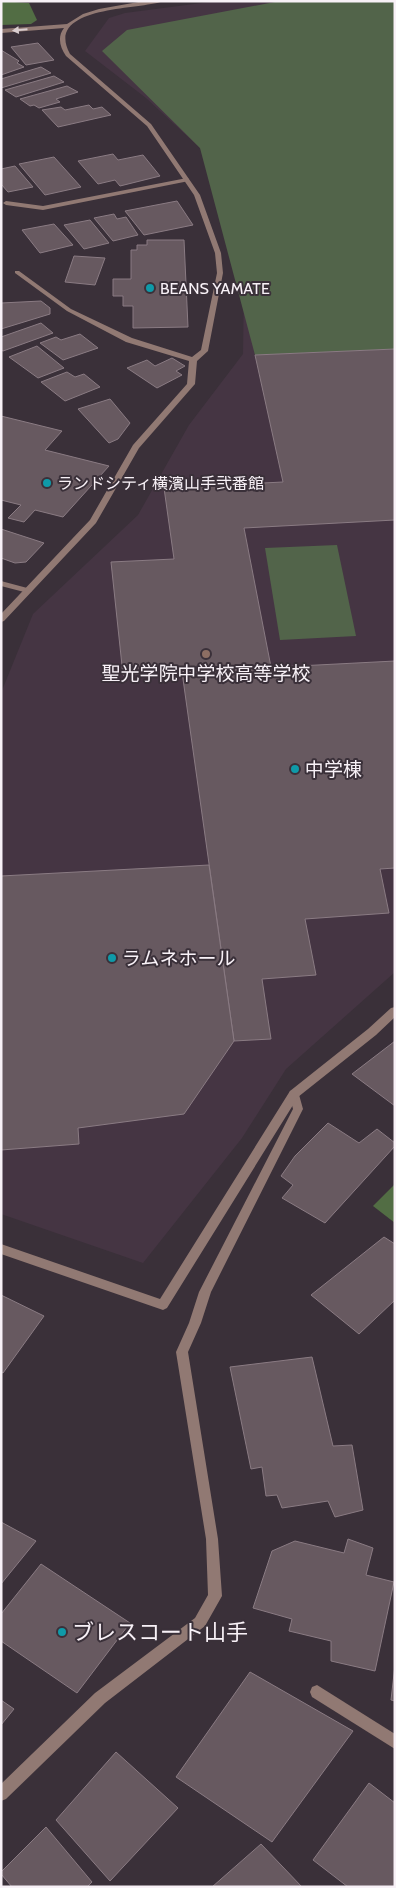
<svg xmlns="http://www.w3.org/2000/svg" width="396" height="1888" font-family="Cabin,'Noto Sans JP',sans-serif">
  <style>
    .built { fill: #453543 }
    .green { fill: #52644a }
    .forest { fill: #526d44 }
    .building { fill: #675960; stroke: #8a7b83 }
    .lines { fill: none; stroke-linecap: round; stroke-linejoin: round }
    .lane { fill: #917973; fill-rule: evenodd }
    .street { fill: #917973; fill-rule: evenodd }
    .oneway { fill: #d9cdcf }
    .culture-dot { fill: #0f9aa8; stroke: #3a3039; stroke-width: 2 }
    .education-dot { fill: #8d6e63; stroke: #3a3039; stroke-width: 2 }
    .labels { text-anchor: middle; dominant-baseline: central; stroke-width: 4; stroke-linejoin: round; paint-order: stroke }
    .far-poi-label { font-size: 16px; fill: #f8f1f7; stroke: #3a3039; text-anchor: start }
    .poi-label { font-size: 19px; fill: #f8f1f7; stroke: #3a3039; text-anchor: start }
    .near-poi-label { font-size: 22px; fill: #f8f1f7; stroke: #3a3039; text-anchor: start }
  </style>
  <rect width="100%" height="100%" fill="#3a3039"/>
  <path class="built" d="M217,1H395V972L286,1069L242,1138L143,1263L1,1214V693L33,614L138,515L189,425L243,354L244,286L201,149L146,98L85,51L109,18L125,13Z"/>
  <g class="green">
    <path d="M280,1H395V349L255,355L200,148L102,51L127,30Z"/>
    <path d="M337,545L356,636L280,640L265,548Z"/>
  </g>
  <g class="forest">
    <path d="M1,1L29,3L37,20L31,24L1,25Z"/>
    <path d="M395,1184V1223L373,1206Z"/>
  </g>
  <g class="building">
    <path d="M38,43L54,60L26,65L11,47Z"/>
    <path d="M1,50L19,61L17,63L24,67L1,75Z"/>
    <path d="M41,67L51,73L1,88V79Z"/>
    <path d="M54,76L64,82L16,97L5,90Z"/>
    <path d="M67,86L78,92L56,99L60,102L39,108L34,105L30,106L20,99Z"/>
    <path d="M89,105L93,109L102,107L111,115L58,127L42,110L61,107L65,110Z"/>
    <path d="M113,154L118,160L143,155L160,176L120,186L115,180L98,184L78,161Z"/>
    <path d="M54,157L81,187L45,195L19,164Z"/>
    <path d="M15,166L33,187L8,192L1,184V169Z"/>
    <path d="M177,201L193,225L144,235L125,211Z"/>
    <path d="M114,214L117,219L126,217L138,235L113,241L94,218Z"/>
    <path d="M90,220L109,243L84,249L64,225Z"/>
    <path d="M54,224L73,245L40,253L22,230Z"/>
    <path d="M147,240H184L188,327L133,328V306H123V296H113V279H131V250H137V245H147Z"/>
    <path d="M74,256L105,258L95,285L65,282Z"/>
    <path d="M41,301L50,308V314L1,329V303Z"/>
    <path d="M41,323L53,333L3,351L1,350V337Z"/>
    <path d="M80,334L98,348L63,360L40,343L56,337L61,340Z"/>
    <path d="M37,346L64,368L38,378L9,357Z"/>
    <path d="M395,349V520L244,528L271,667L123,675L111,562L174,559L164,488L283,482L255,355Z"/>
    <path d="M172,358L185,366L176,371L182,375L157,388L127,368L147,360L155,366Z"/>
    <path d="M67,372L75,377L84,374L100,387L65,401L41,382Z"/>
    <path d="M110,399L130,423L118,439L109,443L78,409Z"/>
    <path d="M1,416L62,431L45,450L109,466L63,517L35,510L24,522L8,518L21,505L1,500Z"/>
    <path d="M1,529L44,543L26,562L15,563L1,558Z"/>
    <path d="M395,661V868L380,869L389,913L305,919L316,975L262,979L271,1039L234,1041L182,672Z"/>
    <path d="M209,865L234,1041L184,1114L78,1128L79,1144L1,1150V876Z"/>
    <path d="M395,1041V1106L352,1074Z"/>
    <path d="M328,1123L359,1143L377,1129L395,1143V1146L325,1223L282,1198L293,1185L281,1176L295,1156Z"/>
    <path d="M384,1237L395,1244V1300L359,1334L311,1295Z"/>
    <path d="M1,1295L44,1316L3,1373L1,1372Z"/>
    <path d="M312,1357L333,1446L352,1445L363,1510L335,1517L328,1501L282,1508L277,1495L266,1496L262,1467L251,1469L230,1367Z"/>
    <path d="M1,1522L36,1541L1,1584Z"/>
    <path d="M348,1539L373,1548L366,1575L394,1582L375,1671L331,1661V1641L289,1631L292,1619L253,1608L272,1551L295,1541L344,1553Z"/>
    <path d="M41,1564L130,1623L77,1693L1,1641V1614Z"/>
    <path d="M395,1665V1701L391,1700Z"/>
    <path d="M250,1672L353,1731L272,1842L176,1777Z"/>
    <path d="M1,1700L14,1709L1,1725Z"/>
    <path d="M116,1752L178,1808L110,1881L56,1820Z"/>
    <path d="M369,1783L395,1803V1887H348L313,1860Z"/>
    <path d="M46,1827L92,1882L87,1887H12L1,1874V1872Z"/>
    <path d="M261,1844L302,1887H212Z"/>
  </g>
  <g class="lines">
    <g class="lane">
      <path d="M187,178L189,179V181L43,210L6,205L3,203L6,201L43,206Z"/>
      <path d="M1,581L31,589L32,591L28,593L1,586Z"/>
      <path d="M294,1090L298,1091L303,1109L211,1292L201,1323L188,1352L218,1539L222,1596L205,1626L105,1703L6,1799L1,1801V1784L95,1693L195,1618L208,1595L206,1539L176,1352L189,1323L199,1292L293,1109L289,1094L290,1091Z"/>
      <path d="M317,1685L395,1734V1749L312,1697L310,1692L312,1687Z"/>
    </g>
    <g class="street">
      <path d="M144,1H164C142,10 43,5 70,54L151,124L200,195L221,253L223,273L208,351L197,361L195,384L139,448L96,523L4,621L1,622V614L90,520L133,445L187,384L189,361L126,342L67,311L15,273V271H19L71,309L132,338L192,357L201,350L217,273L215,253L194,195L147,126L66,56C60,47 57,37 64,28L1,33V29L67,24L83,14L99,9Z"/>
      <path d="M395,1007V1017L376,1035L298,1097L167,1308L163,1310L1,1254V1244L160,1299L290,1091L368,1029L391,1008Z"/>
    </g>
  </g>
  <defs><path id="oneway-solid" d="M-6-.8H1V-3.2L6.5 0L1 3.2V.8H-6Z" transform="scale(1.25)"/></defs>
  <use class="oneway" href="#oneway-solid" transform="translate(20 30) rotate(175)"/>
  <g class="culture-dot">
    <circle cx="150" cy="288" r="5"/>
    <circle cx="47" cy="483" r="5"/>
    <circle cx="295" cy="769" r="5"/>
    <circle cx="112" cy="958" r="5"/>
    <circle cx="62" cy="1632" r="5"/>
  </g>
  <circle class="education-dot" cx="206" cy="654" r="5"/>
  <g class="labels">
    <g class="far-poi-label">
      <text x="160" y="288">BEANS YAMATE</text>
      <text x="57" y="483">ランドシティ横濱山手弐番館</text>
    </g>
    <g class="poi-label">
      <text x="206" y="673" text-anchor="middle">聖光学院中学校高等学校</text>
      <text x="305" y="769">中学棟</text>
      <text x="122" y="958">ラムネホール</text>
    </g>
    <g class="near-poi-label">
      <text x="72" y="1632">ブレスコート山手</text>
    </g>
  </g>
  <rect width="396" height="1888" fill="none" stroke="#f8f1f7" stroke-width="5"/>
</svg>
